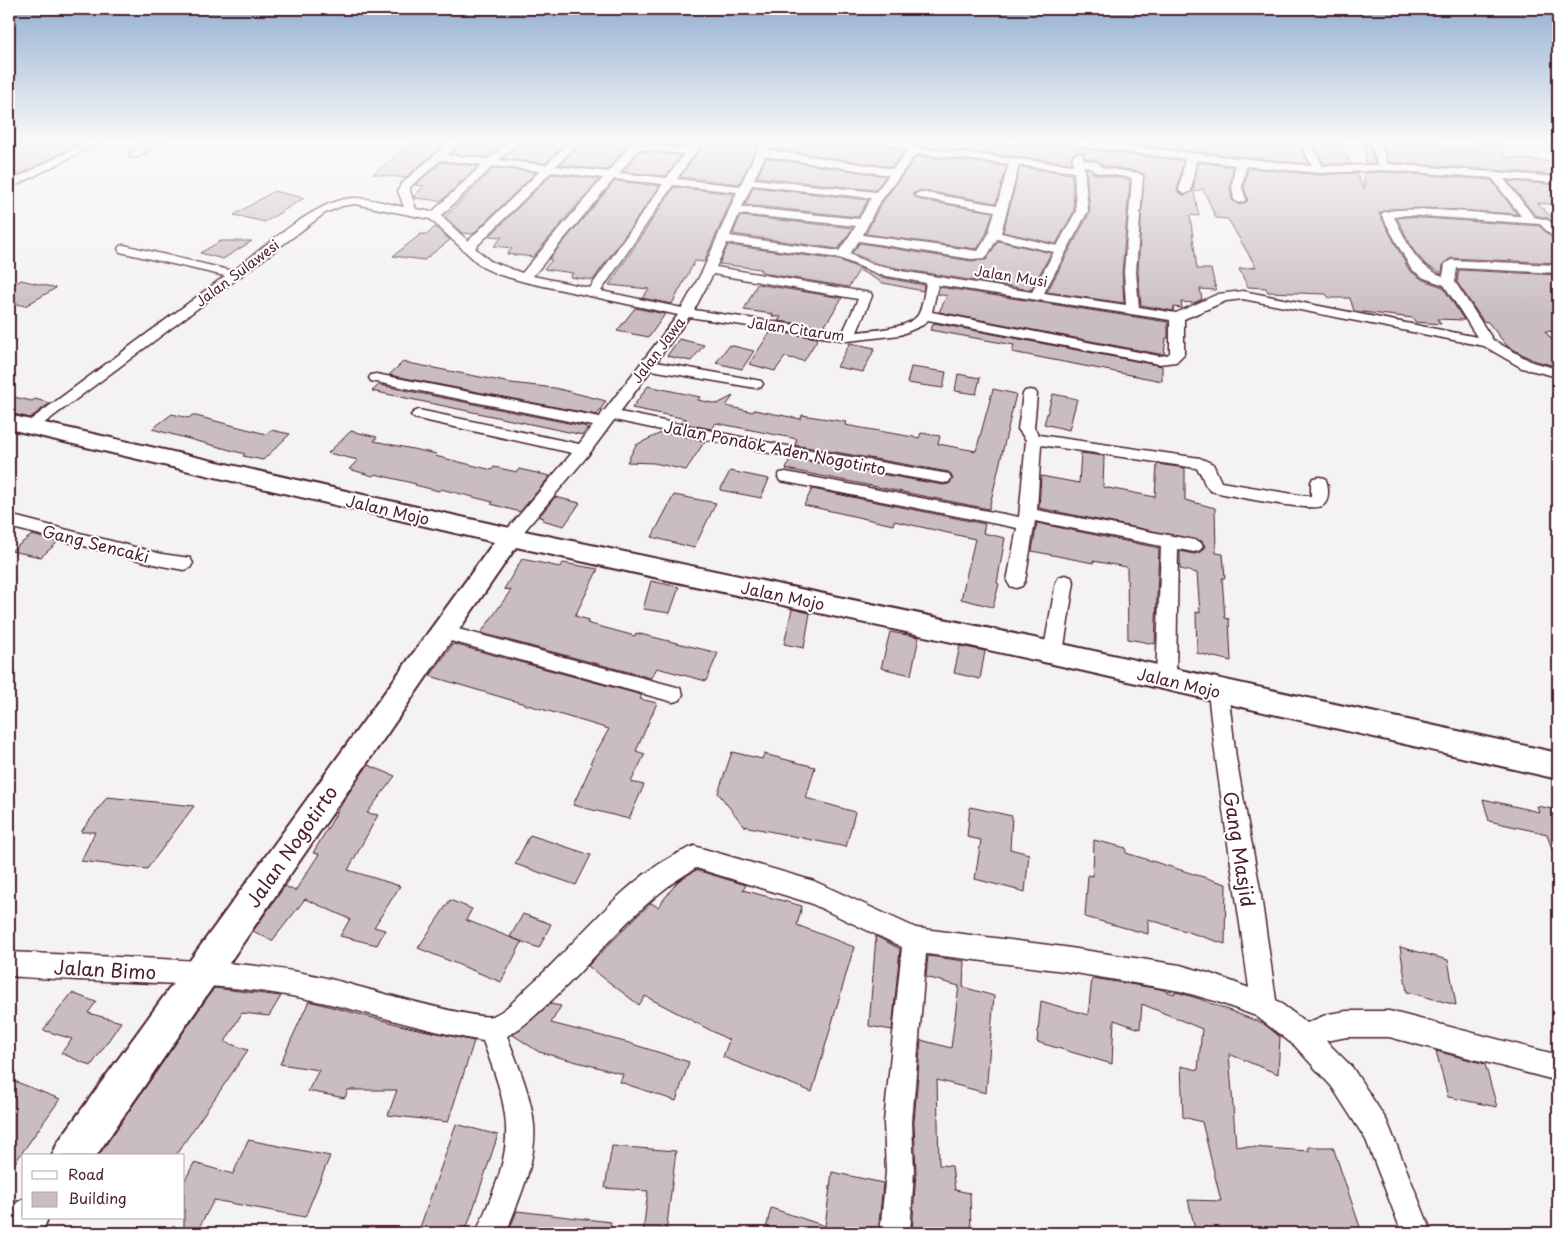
<svg xmlns="http://www.w3.org/2000/svg" width="1567" height="1242" font-family="'Playpen Sans',sans-serif">
  <style>
    .building { fill: #cabdc1; stroke: #4a1f2b }
    .lines { fill: none; stroke-linecap: round; stroke-linejoin: round }
    .street-casing { stroke: #4a1f2b; stroke-width: 3 }
    .secondary-casing { stroke: #4a1f2b; stroke-width: 4 }
    .street { fill: #fff; fill-rule: evenodd }
    .secondary { fill: #fff; fill-rule: evenodd }
    .labels { text-anchor: middle; dominant-baseline: central; stroke-width: 4; stroke-linejoin: round; paint-order: stroke }
    .far-street-label { font-size: 14px; fill: #4a1f2b; stroke: #fff }
    .street-label { font-size: 16px; fill: #4a1f2b; stroke: #fff }
    .near-street-label { font-size: 19px; fill: #4a1f2b; stroke: #fff }
  </style>
  <rect width="100%" height="100%" fill="#f4f2f2"/>
  <filter id="ink" filterUnits="userSpaceOnUse"><feTurbulence type="fractalNoise" baseFrequency=".02" numOctaves="2"/><feDisplacementMap in="SourceGraphic" scale="10" xChannelSelector="R" yChannelSelector="G"/><feConvolveMatrix kernelMatrix="1 2 1 2 8 2 1 2 1" color-interpolation-filters="sRGB"/></filter>
  <g filter="url(#ink)">
    <g class="building">
      <path d="M9,140H86L15,177L9,175Z"/>
      <path d="M416,140H449L405,178L373,174Z"/>
      <path d="M465,140H506L488,157L451,154Z"/>
      <path d="M522,140H568L545,163L503,159Z"/>
      <path d="M584,140H632L607,170L560,165Z"/>
      <path d="M648,140H692L687,147L646,142Z"/>
      <path d="M706,140H762L739,184L680,177Z"/>
      <path d="M776,140H873L904,152L892,167L772,149Z"/>
      <path d="M905,140H981L1021,146V140H1067L1077,148L1183,161L1177,191L1184,196L1193,191L1198,162L1233,167L1230,187L1232,200L1239,205L1248,201L1244,187L1248,168L1320,175L1356,173L1364,189V173L1384,172L1491,180L1517,214L1425,208L1389,209L1379,213L1409,270L1423,280L1443,287L1464,320L1437,319L1441,324L1415,322L1413,318L1354,311L1350,298H1329L1326,294L1268,292L1266,288L1248,287L1239,269L1256,267L1228,219L1216,218L1203,189L1194,192L1199,216L1190,215L1197,269H1211L1216,290L1200,289L1202,299L1194,303L1181,302L1182,308L1174,307L1173,311L1141,305L1138,272L1144,174L1138,171L1104,166L1097,160L1085,158L1084,153L1078,151L1072,154L1071,163L918,146Z"/>
      <path d="M1090,140H1299L1298,143L1309,164Z"/>
      <path d="M1311,140H1339L1351,164H1324Z"/>
      <path d="M1365,140H1367L1375,163H1365Z"/>
      <path d="M1381,140H1435L1440,147L1481,151L1476,142L1498,144L1506,157L1551,162L1558,170V175L1389,162Z"/>
      <path d="M640,151L681,156L666,176L623,172Z"/>
      <path d="M921,156L1007,166L996,203L920,190L912,194L920,200L993,212L986,234L977,249L866,234L879,207L916,157Z"/>
      <path d="M766,158L886,176L875,190L757,177Z"/>
      <path d="M442,162L478,166L441,201L414,198V196L424,186L415,185Z"/>
      <path d="M1020,167L1072,174L1074,211L1056,244L1003,232Z"/>
      <path d="M494,168L536,172L473,234L462,233L445,217Z"/>
      <path d="M1086,168L1095,174L1130,180L1122,272L1124,303L1047,292L1090,212Z"/>
      <path d="M552,174L599,179L533,257L507,254L512,248L494,246L502,237L490,236Z"/>
      <path d="M615,181L660,186L593,280L570,277L573,273L544,269L552,260L549,259Z"/>
      <path d="M1508,181L1558,185V205L1538,203L1558,224V227L1548,218L1535,215Z"/>
      <path d="M674,187L734,194L704,262L695,261L672,304L642,298L649,289L609,285Z"/>
      <path d="M753,187L868,200L858,217L745,205Z"/>
      <path d="M274,191L304,198L265,222L234,215Z"/>
      <path d="M740,216L853,228L838,249L733,234Z"/>
      <path d="M1407,217L1539,226L1553,239L1558,241V263L1451,258L1443,264L1442,273L1426,265L1414,251L1397,218Z"/>
      <path d="M435,227L450,240L424,260L393,256L421,234H428Z"/>
      <path d="M221,241H252L223,259L200,253Z"/>
      <path d="M998,241L1051,253L1031,290L901,269L875,263L852,253L860,243L971,261L986,260Z"/>
      <path d="M728,245L839,260L881,277L924,285L923,291L883,283L859,270L849,287L762,273L763,272L760,271L761,269L719,264Z"/>
      <path d="M1459,270L1558,275V332L1545,331L1558,347V367L1533,360L1507,346L1488,322L1483,321L1457,282Z"/>
      <path d="M21,280L56,288L25,306L9,302V287Z"/>
      <path d="M757,284L842,298L824,327L778,321L781,317L772,316L773,314L744,310Z"/>
      <path d="M939,287L1168,322V338H1166L1164,354H1159L939,312L947,296L938,294Z"/>
      <path d="M635,308L665,314L649,337L617,331Z"/>
      <path d="M934,323L1162,366V381L1012,352L1014,345L930,330Z"/>
      <path d="M771,331L818,338L804,361L785,357L775,371L749,364Z"/>
      <path d="M679,339L704,345L691,361L667,356Z"/>
      <path d="M850,343L875,348L863,372L837,367Z"/>
      <path d="M729,345L754,351L742,369L716,363Z"/>
      <path d="M403,362L511,383L555,388L606,401L597,415L389,375Z"/>
      <path d="M911,367L946,372L943,388L907,383Z"/>
      <path d="M958,374L980,378L976,394L955,391Z"/>
      <path d="M379,385L588,427L583,435L372,391Z"/>
      <path d="M648,386L700,397L698,400L717,404L733,396L726,406L753,412L754,410L801,419L802,415L846,422L845,425L919,438L921,433L940,436L938,444L976,451L993,389L1016,394L989,509L786,469L790,458L943,485L949,484L953,479L949,472L795,445L797,439L716,423L712,429L681,423L687,419L632,408Z"/>
      <path d="M1053,394L1077,399L1069,430L1044,424Z"/>
      <path d="M9,396L32,401L35,399L50,403L30,418L9,413Z"/>
      <path d="M172,414L189,418L192,415L266,434L271,430L290,434L263,460L243,456L245,454L152,429Z"/>
      <path d="M351,431L377,437L374,441L437,454L435,456L492,470L494,467L517,472L519,469L550,476L520,512L491,504L493,502L441,489L439,491L415,485L416,484L375,474L373,476L349,469L358,460L328,453Z"/>
      <path d="M663,432L705,441L686,470L654,463L627,462L636,445Z"/>
      <path d="M1081,453L1104,456L1103,487L1155,497L1157,464L1185,468V500L1215,508L1216,553L1223,554L1225,578H1222L1225,618L1229,619L1231,661L1197,653L1196,612L1200,613L1197,573L1180,569V551L1194,554L1201,552L1205,546L1202,541L1039,508L1041,476L1079,483Z"/>
      <path d="M730,471L769,479L761,498L720,490Z"/>
      <path d="M812,489L985,524L983,533L1005,538L997,583L999,584L993,607L961,599L975,539L894,521L893,525L804,505Z"/>
      <path d="M674,495L716,503L694,548L652,537Z"/>
      <path d="M555,497L580,503L564,526L542,520L544,518L539,517Z"/>
      <path d="M1037,523L1159,548L1155,644L1128,639L1127,567L1093,561V563L1032,551Z"/>
      <path d="M32,535L58,542L41,557L11,551Z"/>
      <path d="M522,559L560,567L563,563L598,569L575,616L589,620L587,623L635,636L636,633L718,653L706,681L657,668L651,678L481,633L511,590L504,589Z"/>
      <path d="M651,581L679,587L670,613L643,609Z"/>
      <path d="M792,609L810,613L804,648L784,644Z"/>
      <path d="M890,632L919,637L911,675L881,668Z"/>
      <path d="M453,644L642,695L640,699L657,703L636,751L645,754L631,782L644,785L629,819L573,805L592,764L590,763L609,729L430,676Z"/>
      <path d="M960,646L985,651L980,679L954,673Z"/>
      <path d="M732,752L762,759L764,754L815,767L806,798L855,812L846,847L744,826L718,793Z"/>
      <path d="M368,765L395,776L367,813L378,815L348,870L400,886L374,927L385,930L377,945L340,936L350,919L305,899L272,941L253,931L285,886L295,891L319,854L313,853L346,797Z"/>
      <path d="M107,797L194,806L147,869L81,861L95,832H81Z"/>
      <path d="M1483,799L1539,812L1537,806L1558,810V858L1555,859L1547,834L1489,821Z"/>
      <path d="M970,807L1012,816L1010,849L1029,854L1025,892L975,879L981,840L967,837Z"/>
      <path d="M530,835L591,855L576,885L515,864Z"/>
      <path d="M1094,840L1126,848V853L1226,884L1225,944L1148,919V934L1085,917L1088,875L1093,876Z"/>
      <path d="M696,870L746,885L743,890L802,906L797,925L854,947L812,1092L723,1057L729,1040L645,996L639,1005L588,966L639,914L651,903L658,907L678,881Z"/>
      <path d="M450,900L472,909L466,920L522,942L501,982L418,948Z"/>
      <path d="M523,914L551,924L539,948L510,937Z"/>
      <path d="M876,936L900,949L892,1030L869,1026Z"/>
      <path d="M1400,947L1448,960L1456,1005L1407,992Z"/>
      <path d="M928,956L964,961L963,987L994,996L986,1093L937,1080L939,1165L952,1166L955,1190L970,1193L971,1233H912L916,1172L914,1122L921,1040L951,1048L959,986L926,977Z"/>
      <path d="M1092,978L1160,989L1174,994L1175,992L1180,993L1200,999L1264,1024L1280,1037L1278,1074L1229,1054L1236,1146L1309,1151L1308,1147H1333L1362,1233H1196L1188,1200L1221,1201L1202,1122L1183,1117L1181,1066L1198,1070L1202,1029L1142,1004L1140,1029L1114,1020L1112,1064L1037,1042L1041,1001L1088,1015Z"/>
      <path d="M214,988L281,996L269,1016L242,1013L225,1042L248,1050L175,1156H98Z"/>
      <path d="M72,993L96,1002L88,1013L121,1022L91,1066L61,1053L72,1039L43,1030Z"/>
      <path d="M309,1001L404,1026L474,1041L448,1122L388,1115L397,1090H348L345,1098L308,1091L319,1070L280,1064Z"/>
      <path d="M550,1004L561,1006L551,1023L629,1043L689,1062L676,1101L620,1082L623,1074L539,1052L513,1035Z"/>
      <path d="M1436,1051L1485,1064L1497,1107L1448,1097Z"/>
      <path d="M9,1079L60,1099L9,1171Z"/>
      <path d="M456,1124L498,1135L465,1233H418Z"/>
      <path d="M248,1140L330,1156L305,1217L214,1200L196,1233H184V1182L194,1163L233,1174Z"/>
      <path d="M612,1146L676,1151L666,1233H643L648,1191L605,1188Z"/>
      <path d="M832,1172L883,1183L878,1233H765L771,1208L825,1226Z"/>
      <path d="M517,1211L611,1222L610,1233H508Z"/>
    </g>
    <g class="lines">
      <defs>
        <g id="street">
          <path d="M91,140H105L9,189V182Z"/>
          <path d="M150,140H163L138,157H130L129,155L130,153Z"/>
          <path d="M452,140H463L447,155L489,159L509,140H520L499,160L546,165L571,140H582L556,166L608,172L635,140H646L643,144L688,149L694,140H704L677,179L740,186L756,152L764,140H774L769,150L893,169L907,151L899,147L875,140L902,141L917,148L1073,165V156L1078,153L1082,154L1084,160L1097,162L1103,168L1138,173L1143,176L1136,272L1139,307L1176,313L1218,294L1243,291L1477,337L1444,285L1424,278L1411,269L1381,214C1392,203 1500,215 1521,216L1492,178L1384,170L1320,173L1246,166L1242,187L1246,200L1240,203L1234,200L1232,187L1235,165L1196,160L1191,191L1185,194L1179,191L1185,159L1077,146L1069,140L1312,166L1300,142L1309,140L1323,166L1378,165L1369,140H1379L1388,164L1558,177V183L1504,179L1534,217L1548,220L1558,229V239L1554,238L1540,224L1407,215L1394,217C1408,242 1414,266 1443,276L1445,264L1451,260L1558,265V273L1457,268L1455,282L1493,340L1532,362L1558,369V377L1522,368L1484,346L1243,299L1226,301L1184,319V354L1176,362L1159,364L928,320L923,325L900,335L848,341L689,317L656,362L756,380L761,381L763,384L761,387L756,388L651,370L620,412L765,442L943,473L949,474L951,478L949,482L943,483L765,452L614,420L589,454L516,541L510,543L504,541L501,537L504,533L572,453L414,418L411,415L414,412L419,410L579,444L593,426L376,382L371,381L369,378L371,375L376,374L600,417L603,411L605,410L678,315L525,282L497,274L482,267L430,219L355,204L342,206L325,213L35,430H25L22,427L25,424L225,276L120,252L118,249L120,246L124,245L233,271C262,249 318,198 354,198C370,198 388,204 404,207L398,191L401,184ZM639,149L684,154L667,178L619,173ZM921,154L1009,164L997,205L920,192L914,195L920,198L995,211L988,235L978,251L863,235L877,206L915,155ZM765,156L889,175L876,192L754,179ZM441,160L482,165L432,212L416,209L410,191V187ZM1019,165L1074,172L1076,211L1057,246L1001,233ZM493,166L540,171L468,241L441,216ZM1084,166L1090,167L1095,172L1132,178L1124,272L1126,305L1044,293L1088,211ZM551,172L603,178L522,273L490,261L475,248ZM614,179L663,184L590,288L533,276ZM673,185L737,192L703,270L682,308L601,291ZM752,185L871,198L859,219L742,207ZM739,214L856,226L839,251L730,236ZM997,239L1054,252L1032,292L901,271L874,265L849,254L859,241L971,259L986,258ZM727,243L839,258L881,275L926,283C924,292 923,307 918,315C908,329 873,330 857,332L872,296L871,293L716,267ZM713,274L858,299L843,332L694,310ZM938,285L1170,320V353L1167,355L1159,356L932,312Z"/>
          <path d="M1030,390L1035,391L1037,394L1034,428L1039,435L1200,458L1213,464L1221,482L1299,495L1311,496V482L1313,478L1319,477L1325,478C1329,485 1330,502 1322,506C1311,512 1226,495 1211,491C1202,485 1204,474 1196,468L1041,445L1037,510L1194,540L1200,542L1203,546L1200,550L1194,552L1178,549L1176,678L1173,684L1166,686L1159,684L1156,678L1161,546L1035,521L1025,581L1022,586L1016,588L1010,586L1007,581L1017,528L786,482L780,481L778,477L780,473L786,472L1019,517L1026,440L1018,429L1023,394L1025,391Z"/>
          <path d="M9,515L162,554L190,558L193,563L190,568L184,570L162,566L9,527Z"/>
          <path d="M1065,575L1071,577L1074,582L1063,653L1060,658L1053,661L1046,658L1043,653L1056,582L1059,577Z"/>
          <path d="M443,625L673,686L680,688L683,694L680,700L673,702L436,637L434,632L436,627Z"/>
          <path d="M1218,683L1225,685L1228,691L1236,758L1260,889L1276,1000L1307,1023L1328,1014L1347,1011H1389L1558,1055V1081L1389,1037H1347L1326,1041L1352,1067L1387,1121L1432,1233H1402L1366,1140L1332,1087L1295,1046L1256,1016L1215,1001L1180,991L1064,971L926,954L912,1122L914,1172L910,1233H880L886,1172L884,1122L902,947L810,903L696,868C638,901 600,955 552,1000C538,1013 524,1027 507,1036C518,1065 531,1094 534,1125C537,1162 519,1199 506,1233H476C490,1199 508,1164 506,1127C505,1097 493,1069 483,1041C412,1029 344,1003 273,993C186,980 96,983 9,976V952C60,954 110,957 161,959C219,962 277,965 334,980C357,986 477,1021 492,1016C507,1011 519,995 530,985C583,938 626,873 694,846L814,881L916,928L1064,947L1180,965L1215,975L1249,988C1236,889 1218,791 1208,691L1211,685Z"/>
        </g>
        <g id="secondary">
          <path d="M9,415L510,528L1053,642L1558,753V779L1053,664L516,547L96,1156H52L58,1142L494,542L9,429Z"/>
          <path d="M24,1199V1218H48L42,1233H9C9,1215 5,1207 24,1199Z"/>
        </g>
      </defs>
      <use href="#street" class="street-casing"/>
      <use href="#secondary" class="secondary-casing"/>
      <use href="#street" class="street"/>
      <use href="#secondary" class="secondary"/>
    </g>
  </g>
  <linearGradient id="sky" x2="0" y2="1"><stop stop-color="#95b0d1"/><stop offset="0.45" stop-color="#faf9f9"/><stop offset="1" stop-color="#faf9f9" stop-opacity="0"/></linearGradient>
  <rect width="1567" height="314" fill="url(#sky)"/>
  <g class="labels">
    <g class="far-street-label">
      <text transform="translate(237 273) rotate(-37)">Jalan Sulawesi</text>
      <text transform="translate(1011 276) rotate(9)">Jalan Musi</text>
      <text transform="translate(796 329) rotate(8)">Jalan Citarum</text>
      <text transform="translate(658 350) rotate(-53)">Jalan Jawa</text>
    </g>
    <g class="street-label">
      <text transform="translate(775 447) rotate(11)">Jalan Pondok Aden Nogotirto</text>
      <text transform="translate(388 509) rotate(13)">Jalan Mojo</text>
      <text transform="translate(96 543) rotate(14)">Gang Sencaki</text>
      <text transform="translate(783 595) rotate(12)">Jalan Mojo</text>
      <text transform="translate(1179 682) rotate(13)">Jalan Mojo</text>
    </g>
    <g class="near-street-label">
      <text transform="translate(291 846) rotate(-55)">Jalan Nogotirto</text>
      <text transform="translate(1240 849) rotate(81)">Gang Masjid</text>
      <text transform="translate(105 969) rotate(3)">Jalan Bimo</text>
    </g>
  </g>
  <rect width="1567" height="1242" fill="none" stroke="#fff" stroke-width="30"/>
  <rect x="15" y="15" width="1537" height="1212" fill="none" stroke="#4a1f2b" stroke-width="2" filter="url(#ink)"/>
  <rect x="22" y="1154" width="162" height="65" fill="#ffffff" stroke="#b7a5aa"/>
  <rect x="32" y="1171" width="25" height="8" fill="#ffffff" stroke="#b7a5aa"/>
  <text x="68" y="1180" font-size="15" fill="#4a1f2b">Road</text>
  <rect x="32" y="1192" width="25" height="15" fill="#cabdc1" stroke="#b7a5aa"/>
  <text x="68" y="1204" font-size="15" fill="#4a1f2b">Building</text>
</svg>
